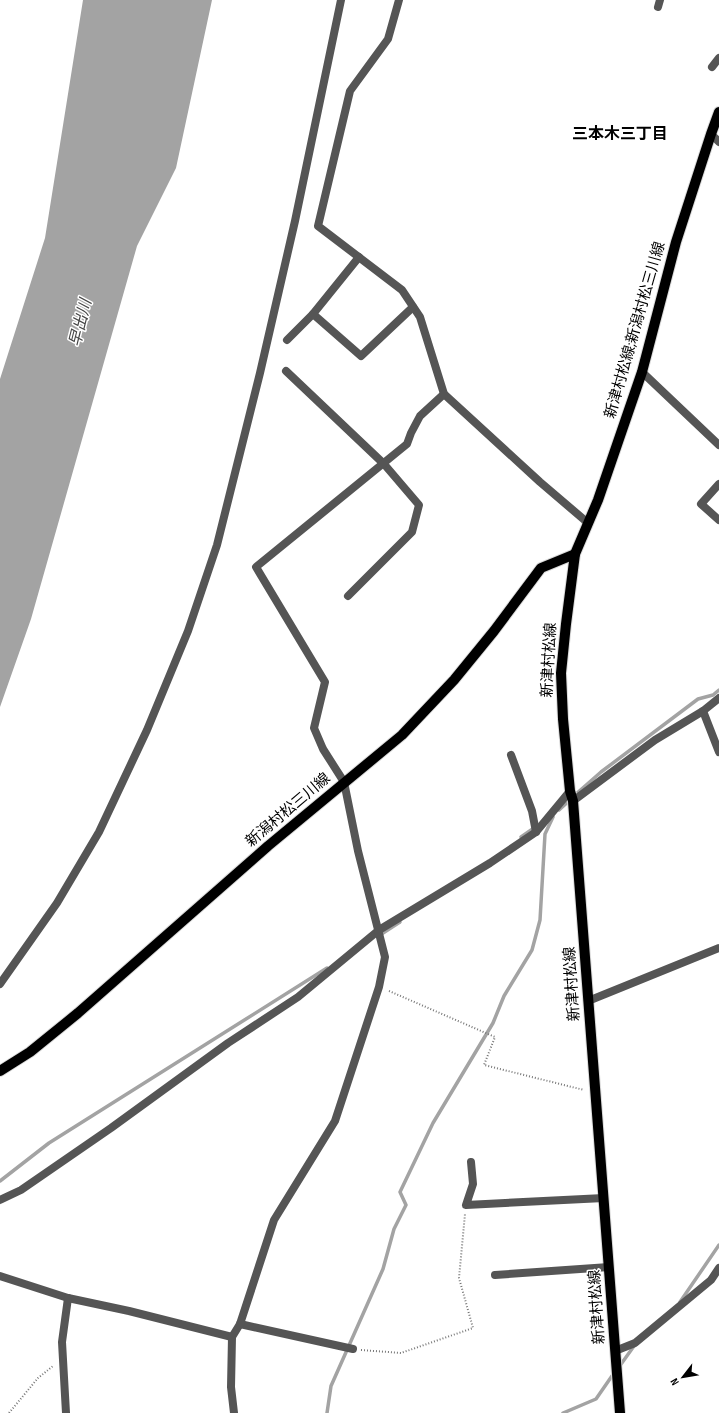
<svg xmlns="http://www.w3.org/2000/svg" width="719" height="1413" font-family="'Sofia Sans Condensed','Noto Sans JP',sans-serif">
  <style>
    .water { fill: #a3a3a3 }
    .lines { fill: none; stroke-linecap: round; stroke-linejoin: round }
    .stream { stroke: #a3a3a3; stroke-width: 3.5 }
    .primary-casing { stroke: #dbdbdb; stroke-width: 12 }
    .path { stroke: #777; stroke-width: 2; stroke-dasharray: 1 2; stroke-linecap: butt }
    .minor { stroke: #555; stroke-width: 8 }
    .tertiary { stroke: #555; stroke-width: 8 }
    .primary { stroke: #000; stroke-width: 10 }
    .labels { text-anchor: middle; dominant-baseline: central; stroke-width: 3; stroke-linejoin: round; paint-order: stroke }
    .street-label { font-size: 15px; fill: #000; stroke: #fff }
    .neighbourhood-label { font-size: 16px; font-weight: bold; fill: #000; stroke: #fff }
    .water-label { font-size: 16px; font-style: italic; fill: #444; stroke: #fff }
  </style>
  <rect width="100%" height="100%" fill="#fff"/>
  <path class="water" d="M83,0H212L176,168L137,246L31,619L0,707V379L45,238Z"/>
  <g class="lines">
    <g class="stream">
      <path d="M576,794L601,772L698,699L713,695L719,690"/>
      <path d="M559,810L570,800"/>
      <path d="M521,837L534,828"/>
      <path d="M380,935L400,922"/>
      <path d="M0,1181L49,1143L327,968"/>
      <path d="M680,1302L719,1245"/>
      <path d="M619,1367L634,1346"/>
      <path d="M327,1413L331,1386L383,1269L394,1229L406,1205L400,1192L433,1123L493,1023L504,996L532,950L540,920L545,834L553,817"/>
      <path d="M563,1413L596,1399L614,1373"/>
    </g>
    <defs>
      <g id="primary">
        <path d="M0,1071L30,1052L78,1013L268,846L402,735L454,680L494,631L541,568L575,554"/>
        <path d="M620,1413L573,801L570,791L563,719L561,673L566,624L575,554L598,500L642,372L676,242L711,134L719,112"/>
      </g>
    </defs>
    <use href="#primary" class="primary-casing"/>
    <g class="path">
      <path d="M389,991L495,1037L484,1065L584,1090"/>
      <path d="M361,1350L401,1353L473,1328L459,1278L465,1214"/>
      <path d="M9,1413L38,1378L53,1366"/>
    </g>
    <g class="minor">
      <path d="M399,0L388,39L350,91L318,226L402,290L420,317L444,394L540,482L588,523"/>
      <path d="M658,7L660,0"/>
      <path d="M712,67L719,58"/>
      <path d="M711,134L719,142"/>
      <path d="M313,314L361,356L413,307"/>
      <path d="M287,340L313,314L359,257"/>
      <path d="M286,371L384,464L419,505L412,532L348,596"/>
      <path d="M642,372L719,445"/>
      <path d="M719,484L701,504L719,520"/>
      <path d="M703,711L719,752"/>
      <path d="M511,755L532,811L536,832"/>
      <path d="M573,801L655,740L703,711L719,698"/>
      <path d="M0,984L57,903L99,832L147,730L188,631L217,545L260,373L295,221L341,0"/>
      <path d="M588,1001L719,948"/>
      <path d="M471,1162L473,1184L466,1205L604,1198"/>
      <path d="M0,1200L21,1190L111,1128L228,1043L298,997L379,930L490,863L536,832L570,791"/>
      <path d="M495,1275L609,1267"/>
      <path d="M0,1276L68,1298L129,1311L232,1337"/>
      <path d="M240,1324L353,1349"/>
      <path d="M66,1413L62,1342L68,1298"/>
      <path d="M234,1413L231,1387L232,1337L240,1324L274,1220L335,1121L379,987L385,957L358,851L344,782L323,749L314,728L325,682L256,567L407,444L411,433L420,416L444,394"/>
    </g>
    <path class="tertiary" d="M615,1351L635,1343L711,1280L719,1268"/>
    <use href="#primary" class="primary"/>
  </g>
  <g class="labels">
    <g class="street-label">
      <text transform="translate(635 330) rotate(-74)">新津村松線;新潟村松三川線</text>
      <text transform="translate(549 660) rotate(-87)">新津村松線</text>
      <text transform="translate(288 810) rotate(-40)">新潟村松三川線</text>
      <text transform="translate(572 984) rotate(-94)">新津村松線</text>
      <text transform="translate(597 1307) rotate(-94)">新津村松線</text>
    </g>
    <g class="neighbourhood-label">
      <text x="620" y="134">三本木三丁目</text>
    </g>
    <g class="water-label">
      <text transform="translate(81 323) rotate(-76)">早出川</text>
    </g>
  </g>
  <g transform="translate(683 1377) rotate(239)" stroke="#ffffff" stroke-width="3" paint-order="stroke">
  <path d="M0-3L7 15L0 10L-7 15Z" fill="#000000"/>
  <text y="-6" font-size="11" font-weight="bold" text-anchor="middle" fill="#000000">N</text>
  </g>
</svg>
